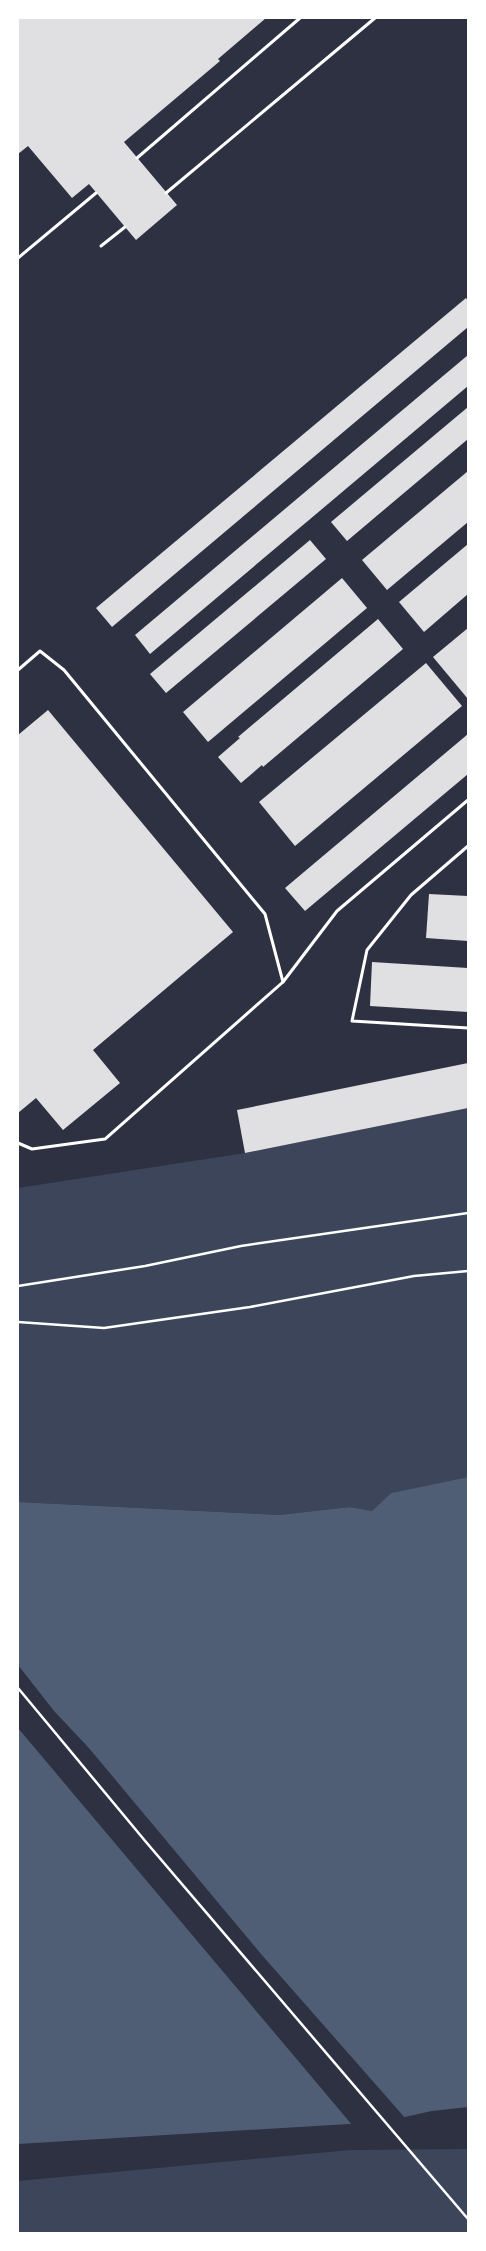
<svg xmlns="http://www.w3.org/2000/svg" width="486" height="2251" font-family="'Fira Sans',sans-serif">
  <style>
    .green { fill: #3c4559 }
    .water { fill: #4f5d75 }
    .pier { fill: #2d3142 }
    .building { fill: #e0e0e3 }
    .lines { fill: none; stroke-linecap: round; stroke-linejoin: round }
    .path { stroke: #fff; stroke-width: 2.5 }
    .service { stroke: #fff; stroke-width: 3 }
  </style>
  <rect width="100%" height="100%" fill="#2d3142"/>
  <g class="green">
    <path d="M468,1108V1477L391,1493L372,1511L350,1507L279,1515L18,1502V1188L245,1153Z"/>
    <path d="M468,2149V2233H18V2181L350,2150Z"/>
  </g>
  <path class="water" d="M468,1477V2107L432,2111L382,2122L18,2144V1502L279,1515L350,1507L372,1511L391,1493Z"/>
  <path class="pier" d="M18,1665L54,1711L88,1747L261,1954L406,2119L382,2124L353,2126L18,1728Z"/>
  <g class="building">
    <path d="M266,18L218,59L220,61L124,142L177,205L136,240L89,184L72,198L28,146L18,154L19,18Z"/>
    <path d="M466,298L468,301V327L112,627L96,608Z"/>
    <path d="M468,355V386L150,654L135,635Z"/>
    <path d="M468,407V439L347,541L331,522Z"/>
    <path d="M468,471V522L387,590L362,560Z"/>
    <path d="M310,540L326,559L166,693L150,674Z"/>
    <path d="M468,544V594L424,632L399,602Z"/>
    <path d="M342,578L367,608L208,742L183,712Z"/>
    <path d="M378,619L403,649L263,767L262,765L241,783L218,757L240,738L238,737Z"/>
    <path d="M468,628V699L433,657Z"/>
    <path d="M426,663L462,706L295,846L259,802Z"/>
    <path d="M48,710L233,932L93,1050L120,1083L63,1130L36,1098L18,1113V735Z"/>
    <path d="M468,734V774L305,911L285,888Z"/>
    <path d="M429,894L468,896V941L426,938Z"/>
    <path d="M372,962L468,968V1012L370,1006Z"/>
    <path d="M468,1063V1108L245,1153L237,1110Z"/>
  </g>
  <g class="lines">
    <g class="path">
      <path d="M18,1286L145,1266L241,1246L468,1213"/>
      <path d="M18,1322L104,1328L250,1307L414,1276L468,1271"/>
      <path d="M18,1688L146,1842L468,2219"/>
    </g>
    <g class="service">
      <path d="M137,158L300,18"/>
      <path d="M166,193L375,18"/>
      <path d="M101,246L125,227"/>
      <path d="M18,258L96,193"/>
      <path d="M18,670L40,651L64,670L265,914L283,982"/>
      <path d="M468,846L411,895L367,950L352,1021L468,1028"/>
      <path d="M18,1143L32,1149L105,1139L283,982L337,911L468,800"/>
    </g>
  </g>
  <rect width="486" height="2251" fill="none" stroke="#ffffff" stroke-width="38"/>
</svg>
